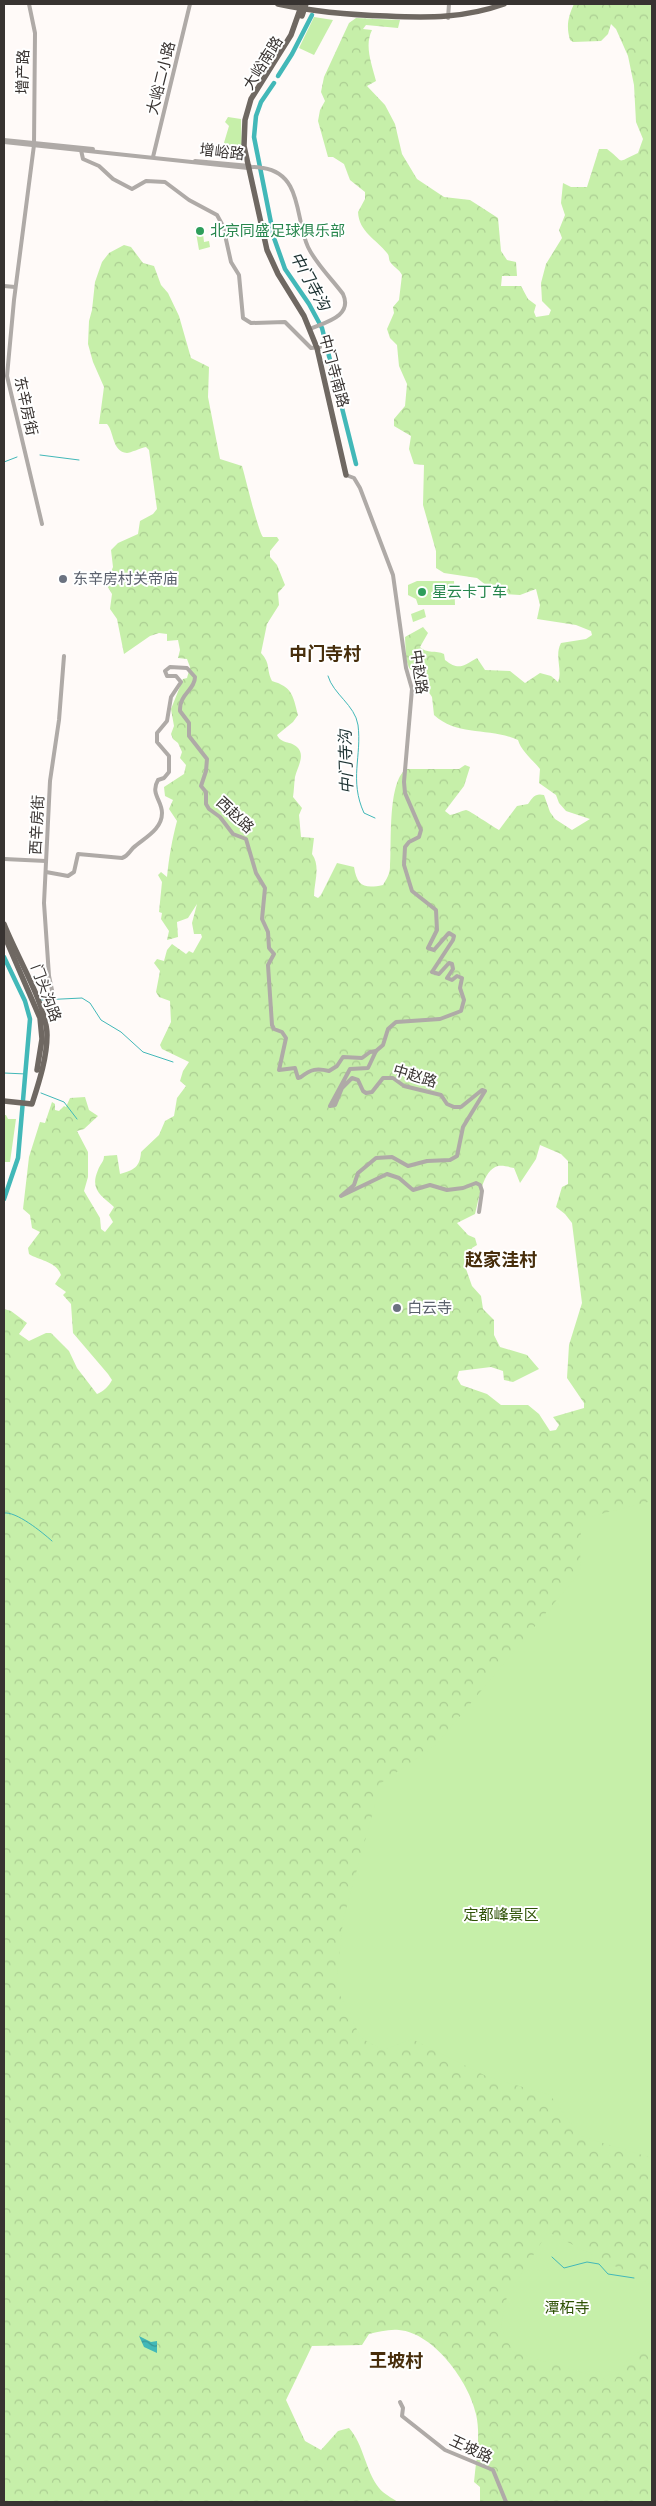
<svg xmlns="http://www.w3.org/2000/svg" width="656" height="2506" font-family="Raleway,'Noto Sans SC',sans-serif">
  <style>
    .forest { fill: url(#forest-crowns); fill-rule: evenodd }
    .green { fill: #c6efa9 }
    .water { fill: url(#water-waves) }
    .lines { fill: none; stroke-linecap: round; stroke-linejoin: round }
    .stream { stroke: #42b8b8; stroke-width: 1 }
    .river { stroke: #42b8b8; stroke-width: 4.5 }
    .minor { stroke: #afaaa7; stroke-width: 4 }
    .major { stroke: #6f6862; stroke-width: 5.5 }
    .leisure-dot { fill: #2e9e5b; stroke: #fff; stroke-width: 2 }
    .worship-dot { fill: #6b7280; stroke: #fff; stroke-width: 2 }
    .labels { text-anchor: middle; dominant-baseline: central; stroke-width: 4; stroke-linejoin: round; paint-order: stroke }
    .street-label { font-size: 15px; fill: #383331; stroke: #fff }
    .leisure-label { font-size: 15px; fill: #27864d; stroke: #fff; text-anchor: start }
    .worship-label { font-size: 15px; fill: #5b616d; stroke: #fff; text-anchor: start }
    .park-label { font-size: 15px; fill: #2f5206; stroke: #fff }
    .water-label { font-size: 16px; font-style: italic; fill: #1d3232; stroke: #fff }
    .quarter-label { font-size: 18px; font-weight: bold; fill: #472e0c; stroke: #fff }
  </style>
  <defs>
    <pattern id="forest-crowns" width="20" height="18" patternUnits="userSpaceOnUse" patternTransform="scale(1.25)"><rect width="20" height="18" fill="#c6efa9"/><path d="M2 6a3 3 0 1 1 6 0M12 15a3 3 0 1 1 6 0" fill="none" stroke="#abcd92"/></pattern>
    <pattern id="water-waves" width="16" height="10" patternUnits="userSpaceOnUse" patternTransform="scale(1.25)"><rect width="16" height="10" fill="#42b8b8"/><path d="M0 5q4-4 8 0t8 0" fill="none" stroke="#389696"/></pattern>
  </defs>
  <rect width="100%" height="100%" fill="#fffaf8"/>
  <path class="forest" d="M574,4H652V2502H480V2487L474,2482C476,2460 481,2436 476,2414C469,2382 434,2333 399,2330C389,2329 378,2332 369,2334L362,2345L312,2346L286,2400L305,2441L321,2450L338,2431L349,2428C364,2445 365,2470 379,2488C384,2494 392,2498 398,2502H4V1309L11,1311L27,1323L19,1334L29,1341L46,1333H51L69,1351L77,1368L97,1394C103,1392 109,1386 112,1380L108,1374L73,1333L71,1304L63,1295L66,1292L55,1284L61,1275C56,1261 40,1261 29,1254L28,1248L40,1232L32,1228L30,1215L23,1209L29,1157L40,1122L45,1123L52,1102L55,1104V1110L59,1111L64,1106L66,1107L70,1098L85,1097L89,1110L98,1116L84,1129L77,1131L88,1152V1177L84,1191L100,1218L101,1229L105,1232L113,1222L109,1215L114,1207C103,1196 89,1191 98,1170C100,1164 104,1162 104,1156L117,1155L120,1174C134,1170 140,1167 141,1152L159,1135L165,1121L174,1116L177,1098L186,1086L180,1081L183,1071L189,1062L162,1049L160,1045L171,1022L170,1001L159,997L156,992L160,971L154,963L157,959L164,961L167,950L172,944L186,954L189,951L193,953L202,937L201,934H194L192,923L197,904L188,918L177,922L178,937L167,940L169,931L161,919L162,913L159,912L162,882L158,875L161,872L167,877C169,857 172,840 177,821L169,809L173,800L165,796L164,787L184,774L186,765L180,758L182,752L178,743L173,739L171,734L174,726L171,709L183,679L187,678L190,667L187,659L178,658L180,650L178,640L167,641V634L159,633L150,636L124,654L117,619L110,609L112,594L106,584L113,567L111,550L118,543L138,534L140,521L153,514L157,509L149,450L146,447C141,448 130,453 127,453C112,452 114,431 107,424H99L104,387L93,362L88,344L89,321L92,310L95,282L102,262L109,253L124,245L131,247L143,263L154,266L161,285L168,293L179,316L191,358L209,367L208,397L220,459L242,466C246,479 258,531 263,537H277L279,540L270,551V557L277,565L285,585L278,593L279,605L267,624L261,653C271,664 266,669 272,681C292,687 293,695 298,715L293,722L277,735C281,744 291,741 297,747C306,755 297,768 295,777C294,784 294,791 293,797L302,808L299,815L301,837L314,838L312,854C321,867 314,882 314,896L318,898L321,895L337,863L354,867C357,886 364,889 383,885C386,880 390,874 390,867C392,846 387,783 406,769H459L465,765L470,767L464,786L445,811L450,815C456,814 461,811 466,810C469,810 493,827 499,830L517,806L528,804C533,797 535,793 544,795L550,812L555,819L572,830L590,819L566,811L559,803L556,795L539,783L540,769C533,760 521,751 518,740C490,727 458,737 434,715L432,697L418,676L409,668L406,659L405,637L423,627L428,633L420,647C427,654 436,650 444,654L445,660C459,671 463,666 477,658L485,670L510,671L525,683L540,673L551,676L558,682C563,670 554,656 561,643L586,639L592,635L591,631L576,625L537,619L540,605L536,589L520,595L506,594L491,589L477,578L444,573L436,568V551L423,505L424,465L414,464L409,449L411,436L394,426V419L405,406L407,384L399,366L397,345L390,338L387,329L394,313L393,307L399,300L402,275C399,269 395,268 391,263C388,260 390,256 387,253C376,239 359,232 358,212L365,199V192L350,180L344,164L333,157H328L318,121L320,110L325,101L321,92L324,77L349,23L356,18L400,20L398,28L366,25L363,29L372,30C364,46 372,65 376,81L367,86L385,105L395,124L402,154L417,179L444,197L470,200L498,218L501,251L507,260L516,262L517,276H502L501,286H521L528,299L536,305L534,312L536,317L549,315L551,310L542,301L541,283L546,264L562,238L559,230L565,215L561,203L563,183L571,187H587L599,149H607C626,163 614,164 638,153L643,139L636,122L634,85L628,56L616,29L611,24L608,34L601,41L573,42L570,40C566,26 568,17 574,4ZM540,1145L561,1154L568,1161V1184L562,1187L556,1207L565,1214L572,1223L582,1303L569,1345L567,1378L584,1403V1408L553,1417L559,1425L556,1430L550,1431L539,1414L528,1405H501L487,1394L461,1385L457,1378L459,1371L491,1367L503,1371L504,1380L513,1382L539,1369L527,1355L500,1347L494,1335V1320L483,1309L481,1296L472,1286L466,1269L472,1248L477,1245L475,1238L468,1235L457,1223L475,1214C479,1201 482,1170 498,1166C503,1165 509,1167 514,1168L520,1183L536,1159Z"/>
  <g class="green">
    <path d="M314,17L333,20L314,55L299,48Z"/>
    <path d="M228,117L241,119L242,158L220,156L229,126L225,122Z"/>
    <path d="M202,226L204,242L209,241L210,247L199,250L195,227Z"/>
    <path d="M417,581H454L455,605H418L416,599L408,595V585Z"/>
    <path d="M424,609L426,617L413,622L411,614Z"/>
    <path d="M4,1115H6L8,1119H16L10,1162H4Z"/>
    <path d="M652,1501V2158L580,2136L550,2095L488,2077L412,2039L383,2050L361,2038L336,1987L343,1920L381,1783L436,1745L580,1572L581,1519Z"/>
    <path d="M548,2232L652,2285V2358L641,2351C628,2357 620,2370 614,2382L513,2352L501,2327L507,2296Z"/>
  </g>
  <path class="water" d="M139,2336L151,2342L157,2341V2353L144,2347Z"/>
  <g class="lines">
    <g class="stream">
      <path d="M40,455L79,460"/>
      <path d="M4,462L17,457"/>
      <path d="M328,676C333,694 355,705 358,725C362,756 349,780 364,813L375,818"/>
      <path d="M41,1000L82,998L90,1003L101,1020L121,1032L143,1052L173,1062"/>
      <path d="M4,1073L26,1074"/>
      <path d="M41,1093L64,1102L77,1119"/>
      <path d="M4,1513C16,1511 42,1532 52,1541"/>
      <path d="M552,2257L564,2268L587,2262L599,2264L608,2274L634,2278"/>
    </g>
    <g class="river">
      <path d="M278,76L292,54L312,15"/>
      <path d="M274,83L261,102L256,116L254,137L274,238L285,269L309,304L322,328L356,464"/>
      <path d="M4,957L25,1001L30,1019L18,1158L4,1199"/>
    </g>
    <g class="minor">
      <path d="M29,4L35,33L34,145L14,300L7,376L42,524"/>
      <path d="M448,18L449,4"/>
      <path d="M4,140L93,149"/>
      <path d="M4,142L248,168C253,166 257,167 263,168C303,174 295,220 308,247C316,264 332,279 343,294C353,316 326,322 310,329"/>
      <path d="M81,150L83,159L99,166L113,179L132,189L146,181L165,182L189,200L217,215L223,226L231,262L239,275L243,318L251,323L285,322L311,348L320,347"/>
      <path d="M153,157L190,4"/>
      <path d="M195,161L250,166"/>
      <path d="M4,286L15,287"/>
      <path d="M346,475L354,478L360,488L393,575L406,668L412,689L404,782L405,793L421,830L419,837L409,842L405,847L404,865L412,891L436,910L437,930L428,948L434,950L447,935L449,933L454,936L453,940L432,972L439,974L449,963L452,964L453,969L447,978L452,980L457,976L462,978L460,988L464,1000L461,1011L440,1019L396,1022L388,1029L383,1045L376,1051L368,1068L350,1069L330,1106L335,1105L342,1088L352,1078L358,1080L363,1091L366,1093L372,1092L383,1078H393L404,1086L441,1095L447,1104L454,1107H461L482,1090L485,1091L463,1127L457,1156L450,1160L427,1161L408,1166L392,1157L376,1158L358,1173L354,1185L341,1196L387,1174L399,1178L413,1190L430,1185L447,1190L463,1188L476,1183L480,1185L482,1191L479,1212"/>
      <path d="M4,859L46,861"/>
      <path d="M46,872L68,876L74,872L78,854L122,858C128,856 129,852 133,848C144,838 162,830 162,813C162,800 150,794 158,780L164,778L169,772V756L157,742V733L167,721L171,697L181,682L176,676H167L165,671L170,667L187,668L195,677C195,690 179,694 180,711L189,723V736L207,759L206,771L201,786L206,792V804L209,809L220,817L233,834L246,839L256,873L265,888L262,919L268,932L269,948L274,954L268,965L272,1025L274,1029L282,1032L286,1038L279,1070L295,1068L298,1078L301,1077C311,1069 317,1068 329,1071L337,1066L343,1057L362,1058L370,1052L376,1051"/>
      <path d="M53,995L49,976L44,903L50,781L59,720L64,656"/>
      <path d="M400,2402L403,2408L402,2416L445,2450L493,2470L506,2502"/>
    </g>
    <g class="major">
      <path d="M278,4C315,12 349,15 387,16C429,18 465,18 504,4"/>
      <path d="M302,4L291,35L251,99L245,120L244,146L267,250L278,274L304,316L317,348L346,475"/>
      <path d="M302,16L306,4"/>
      <path d="M4,924C15,953 47,1006 47,1035C47,1058 39,1082 32,1104L4,1101"/>
      <path d="M4,935L40,1018L42,1039L37,1070"/>
    </g>
  </g>
  <g class="leisure-dot">
    <circle cx="200" cy="231" r="5"/>
    <circle cx="422" cy="592" r="5"/>
  </g>
  <g class="worship-dot">
    <circle cx="63" cy="579" r="5"/>
    <circle cx="397" cy="1308" r="5"/>
  </g>
  <g class="labels">
    <g class="street-label">
      <text transform="translate(263 63) rotate(-58)">大峪南路</text>
      <text transform="translate(23 72) rotate(-89)">增产路</text>
      <text transform="translate(161 78) rotate(-76)">大峪二小路</text>
      <text transform="translate(222 152) rotate(6)">增峪路</text>
      <text transform="translate(334 371) rotate(75)">中门寺南路</text>
      <text transform="translate(26 406) rotate(78)">东辛房街</text>
      <text transform="translate(419 672) rotate(82)">中赵路</text>
      <text transform="translate(235 815) rotate(43)">西赵路</text>
      <text transform="translate(37 825) rotate(-87)">西辛房街</text>
      <text transform="translate(46 993) rotate(70)">门头沟路</text>
      <text transform="translate(415 1076) rotate(17)">中赵路</text>
      <text transform="translate(471 2449) rotate(25)">王坡路</text>
    </g>
    <g class="leisure-label">
      <text x="210" y="231">北京同盛足球俱乐部</text>
      <text x="432" y="592">星云卡丁车</text>
    </g>
    <g class="worship-label">
      <text x="73" y="579">东辛房村关帝庙</text>
      <text x="407" y="1308">白云寺</text>
    </g>
    <g class="park-label">
      <text x="501" y="1915">定都峰景区</text>
      <text x="567" y="2308">潭柘寺</text>
    </g>
    <g class="water-label">
      <text transform="translate(310 281) rotate(61)">中门寺沟</text>
      <text transform="translate(346 762) rotate(-92)">中门寺沟</text>
    </g>
    <g class="quarter-label">
      <text x="325" y="653">中门寺村</text>
      <text x="501" y="1259">赵家洼村</text>
      <text x="396" y="2360">王坡村</text>
    </g>
  </g>
  <rect width="656" height="2506" fill="none" stroke="#383331" stroke-width="10"/>
</svg>
